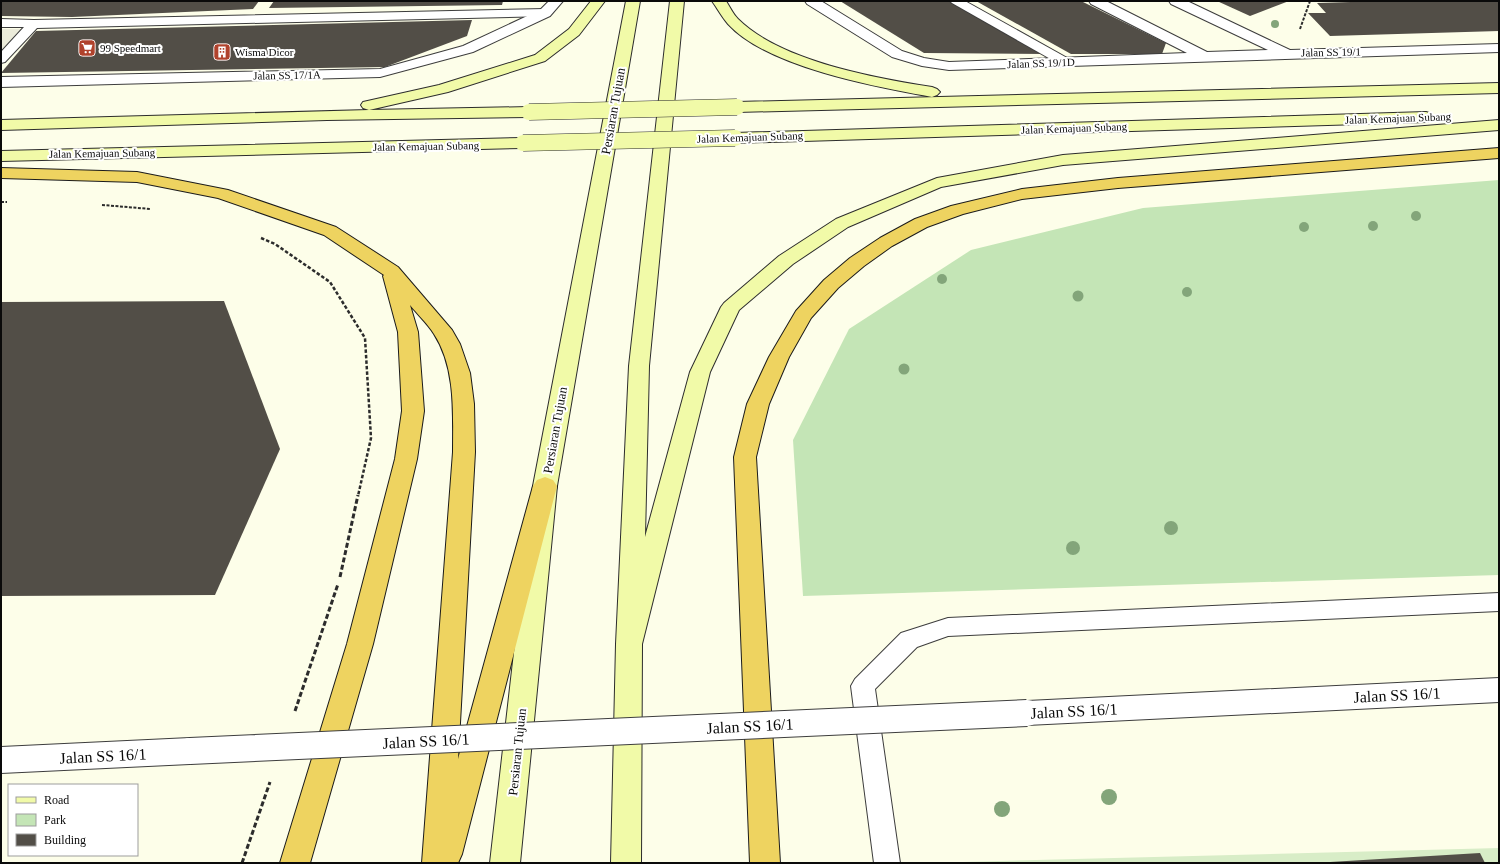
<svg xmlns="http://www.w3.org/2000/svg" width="1500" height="864" font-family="Georgia,serif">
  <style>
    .green { fill: #c4e5b6 }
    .pitch { fill: #d8edc7 }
    .plaza { fill: #ebebda }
    .building { fill: #524e47 }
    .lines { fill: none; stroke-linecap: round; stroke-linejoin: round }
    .service-casing { stroke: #3d3d3d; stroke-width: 2 }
    .minor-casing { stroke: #3d3d3d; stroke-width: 2 }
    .tertiary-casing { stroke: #3d3d3d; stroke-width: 2 }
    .secondary-casing { stroke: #2c2c2c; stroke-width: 2 }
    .trunk-casing { stroke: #1b1b1b; stroke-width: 2 }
    .path-far2 { stroke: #2c2c2c; stroke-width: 2; stroke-dasharray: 3 1.5; stroke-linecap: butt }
    .path-far1 { stroke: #2c2c2c; stroke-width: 2.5; stroke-dasharray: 3.5 2; stroke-linecap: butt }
    .path { stroke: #2c2c2c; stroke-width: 3; stroke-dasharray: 5 2.5; stroke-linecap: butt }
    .service { fill: #fff; fill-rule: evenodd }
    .minor { fill: #fff; fill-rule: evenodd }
    .tertiary { fill: #fff; fill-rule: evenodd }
    .secondary { fill: #f1faa8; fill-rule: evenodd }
    .trunk { fill: #eed360; fill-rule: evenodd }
    .tertiary-bridge-casing { stroke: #3d3d3d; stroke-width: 28; stroke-linecap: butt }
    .secondary-bridge-casing { stroke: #2c2c2c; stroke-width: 17; stroke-linecap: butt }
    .tertiary-bridge { stroke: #fff; stroke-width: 26 }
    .secondary-bridge { stroke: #f1faa8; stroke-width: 16 }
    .tree { fill: #83a57a }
    .labels { text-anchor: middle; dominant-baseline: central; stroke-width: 4; stroke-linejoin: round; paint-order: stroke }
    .far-poi-label { font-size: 11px; fill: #0a0a0a; stroke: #fff; text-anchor: start }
    .far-street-label { font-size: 11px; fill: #0a0a0a; stroke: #fff }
    .street-label { font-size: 13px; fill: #0a0a0a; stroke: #fff }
    .near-street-label { font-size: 16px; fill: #0a0a0a; stroke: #fff }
  </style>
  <rect width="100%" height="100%" fill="#fdfee9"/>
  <path class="green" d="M1499,180V575L803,596L793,440L849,329L971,250L1143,208Z"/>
  <path class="pitch" d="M1499,848V863H925Z"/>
  <path class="plaza" d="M1,29H25L1,53Z"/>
  <g class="building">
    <path d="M1,1H259L253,9L72,17L1,16Z"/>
    <path d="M274,1H503L502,5L269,8Z"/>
    <path d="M840,1H949L1044,54L924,53Z"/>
    <path d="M976,1H1081L1166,43L1162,54H1071Z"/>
    <path d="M1217,1H1289L1250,16Z"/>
    <path d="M1384,1H1499V31L1330,36L1308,13H1326L1317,3Z"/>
    <path d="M472,20L467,36L385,67L1,73L36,31Z"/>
    <path d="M224,301L280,449L215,595L1,596V302Z"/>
    <path d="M1480,853L1485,863H1330V862Z"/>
  </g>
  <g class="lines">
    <defs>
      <g id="service">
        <path d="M950,1H965L1069,59L1071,62L1069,65H1061L952,3Z"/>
        <path d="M545,9L549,10L551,13L549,16L37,28L5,62L1,63V52L24,27H1V19L34,20Z"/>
        <path d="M1499,593V611L948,636L917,647L875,689L900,863H874L851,686L855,679L901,633L948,618Z"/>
      </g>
      <g id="minor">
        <path d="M549,1H563L550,16L473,52L380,77L1,87V77L380,69L463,46L540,10Z"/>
        <path d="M805,1H821L902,51L924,58L949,62L1187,53L1091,4L1089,1H1106L1207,52L1268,50L1171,4L1169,1H1187L1290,50L1499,44V52L949,70L922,66L892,57L807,4Z"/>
      </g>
      <g id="tertiary">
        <path d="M1499,678V702L1027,725L1017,722L1013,713L1017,704L1027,701Z"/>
        <path d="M190,738L200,742L204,751L200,760L190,764L1,773V747Z"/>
      </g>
      <g id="secondary">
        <path d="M591,1H605L579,35L545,61L448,92L369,110L529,107L535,109L537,112L535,115L529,117L327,120L1,130V120L369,110L363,108L361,105L363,102L439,85L535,55L569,29Z"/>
        <path d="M626,1H640L557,486L520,863H490L533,486Z"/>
        <path d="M670,1H684L649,366L645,537L690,372L721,307L724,303L779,256L836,219L937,178L1063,155L1499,120V130L1063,165L941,187L848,227L793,264L739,310L710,372L642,644L641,863H611L616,644L629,366Z"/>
        <path d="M712,1H726C730,7 733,14 738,19C780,61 875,78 932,87L937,89L940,92L937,95L932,97C876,87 767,67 728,24C722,17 717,8 712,1Z"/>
        <path d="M1499,83V93L737,112L731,110L729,107L731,104L737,102Z"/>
        <path d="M1426,112L1432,114L1434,117L1432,120L1426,122L735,143L729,141L727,138L729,135L735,133Z"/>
        <path d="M523,138L529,140L531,143L529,146L523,148L1,161V151Z"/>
      </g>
      <g id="trunk">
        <path d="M1499,148V158L1118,188L1022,199L963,214L927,227L892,246L864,266L838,288L811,318L789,357L769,404L756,457L780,863H750L734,457L747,404L769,357L796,311L824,280L850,258L880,238L915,219L951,206L1022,189L1118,178Z"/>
        <path d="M1,168L137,172L228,190L336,227L398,267L452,330L460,344L470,373L474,404L475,452L458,759L533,486L537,480L545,477L553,480L557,486L462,854L458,863H422L453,452C453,413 456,368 434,334C428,324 418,315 410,305L418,332L424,411L417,459L373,644L310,863H280L347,644L395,459L402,411L398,332L383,276L384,275L324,235L218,198L137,182L1,178Z"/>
      </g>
    </defs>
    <use href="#service" class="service-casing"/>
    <use href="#minor" class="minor-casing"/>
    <use href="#tertiary" class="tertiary-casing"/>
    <use href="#secondary" class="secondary-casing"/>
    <use href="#trunk" class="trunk-casing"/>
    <g class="path-far2">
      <path d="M1300,29L1310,1"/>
      <path d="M1,202H7"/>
      <path d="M102,205L151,209"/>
    </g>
    <path class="path-far1" d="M261,238L275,244L330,282L365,338L371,438L358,496"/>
    <g class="path">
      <path d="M340,577L358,495"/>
      <path d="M295,711L338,584"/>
      <path d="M242,863L270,782"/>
    </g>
    <use href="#service" class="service"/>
    <use href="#minor" class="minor"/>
    <use href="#tertiary" class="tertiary"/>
    <use href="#secondary" class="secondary"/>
    <use href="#trunk" class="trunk"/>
    <defs>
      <path id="tertiary-bridge" d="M190,751L1027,713"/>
      <g id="secondary-bridge">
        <path d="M529,112L737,107"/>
        <path d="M523,143L735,138"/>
      </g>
    </defs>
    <use href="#tertiary-bridge" class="tertiary-bridge-casing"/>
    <use href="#secondary-bridge" class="secondary-bridge-casing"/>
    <use href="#tertiary-bridge" class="tertiary-bridge"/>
    <use href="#secondary-bridge" class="secondary-bridge"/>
  </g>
  <g class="tree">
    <circle cx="1275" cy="24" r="4"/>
    <circle cx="1416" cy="216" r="5"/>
    <circle cx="1373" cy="226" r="5"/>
    <circle cx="1304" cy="227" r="5"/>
    <circle cx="942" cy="279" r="5"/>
    <circle cx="1187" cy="292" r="5"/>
    <circle cx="1078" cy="296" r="5.5"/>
    <circle cx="904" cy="369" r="5.5"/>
    <circle cx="1171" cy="528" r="7"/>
    <circle cx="1073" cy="548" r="7"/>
    <circle cx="1109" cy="797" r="8"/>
    <circle cx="1002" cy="809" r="8"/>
  </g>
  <defs>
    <symbol id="supermarket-square" viewBox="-11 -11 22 22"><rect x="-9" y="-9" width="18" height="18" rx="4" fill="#b0422c" stroke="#fff"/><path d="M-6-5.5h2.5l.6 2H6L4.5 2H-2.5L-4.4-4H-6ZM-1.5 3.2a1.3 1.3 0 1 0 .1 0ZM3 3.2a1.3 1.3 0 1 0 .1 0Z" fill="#fff"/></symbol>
    <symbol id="building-square" viewBox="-11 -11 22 22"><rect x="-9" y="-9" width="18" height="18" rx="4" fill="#b0422c" stroke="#fff"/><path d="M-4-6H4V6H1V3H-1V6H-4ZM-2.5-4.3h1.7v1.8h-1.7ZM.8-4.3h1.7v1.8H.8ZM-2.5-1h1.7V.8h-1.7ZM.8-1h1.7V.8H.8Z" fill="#fff"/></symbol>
  </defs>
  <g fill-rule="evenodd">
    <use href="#supermarket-square" x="77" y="38" width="20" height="20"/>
    <use href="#building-square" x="212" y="42" width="20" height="20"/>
  </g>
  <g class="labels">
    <g class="far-poi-label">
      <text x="100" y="48">99 Speedmart</text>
      <text x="235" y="52">Wisma Dicor</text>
    </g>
    <g class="far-street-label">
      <text transform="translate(1331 52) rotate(-1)">Jalan SS 19/1</text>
      <text transform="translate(1041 63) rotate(-2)">Jalan SS 19/1D</text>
      <text transform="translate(287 75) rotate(-1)">Jalan SS 17/1A</text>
      <text transform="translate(1398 118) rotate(-2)">Jalan Kemajuan Subang</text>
      <text transform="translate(1074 128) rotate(-2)">Jalan Kemajuan Subang</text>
      <text transform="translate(750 137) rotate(-2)">Jalan Kemajuan Subang</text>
      <text transform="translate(426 146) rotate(-1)">Jalan Kemajuan Subang</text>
      <text transform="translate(102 153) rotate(-1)">Jalan Kemajuan Subang</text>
    </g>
    <g class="street-label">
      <text transform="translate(613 111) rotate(-80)">Persiaran Tujuan</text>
      <text transform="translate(555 430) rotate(-80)">Persiaran Tujuan</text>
      <text transform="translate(517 752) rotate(-84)">Persiaran Tujuan</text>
    </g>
    <g class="near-street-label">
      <text transform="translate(1397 695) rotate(-3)">Jalan SS 16/1</text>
      <text transform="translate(1074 711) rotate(-3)">Jalan SS 16/1</text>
      <text transform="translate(750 726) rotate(-3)">Jalan SS 16/1</text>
      <text transform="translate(426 741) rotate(-3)">Jalan SS 16/1</text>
      <text transform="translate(103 756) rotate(-3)">Jalan SS 16/1</text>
    </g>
  </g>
  <rect width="1500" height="864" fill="none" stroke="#0a0a0a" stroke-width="4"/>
  <rect x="8" y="784" width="130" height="72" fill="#ffffff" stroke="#9d9d9d"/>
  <rect x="16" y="797" width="20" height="6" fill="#f1faa8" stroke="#9d9d9d"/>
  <text x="44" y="804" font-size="12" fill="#0a0a0a">Road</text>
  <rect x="16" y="814" width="20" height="12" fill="#c4e5b6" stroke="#9d9d9d"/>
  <text x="44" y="824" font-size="12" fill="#0a0a0a">Park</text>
  <rect x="16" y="834" width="20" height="12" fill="#524e47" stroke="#9d9d9d"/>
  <text x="44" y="844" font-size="12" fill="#0a0a0a">Building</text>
</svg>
